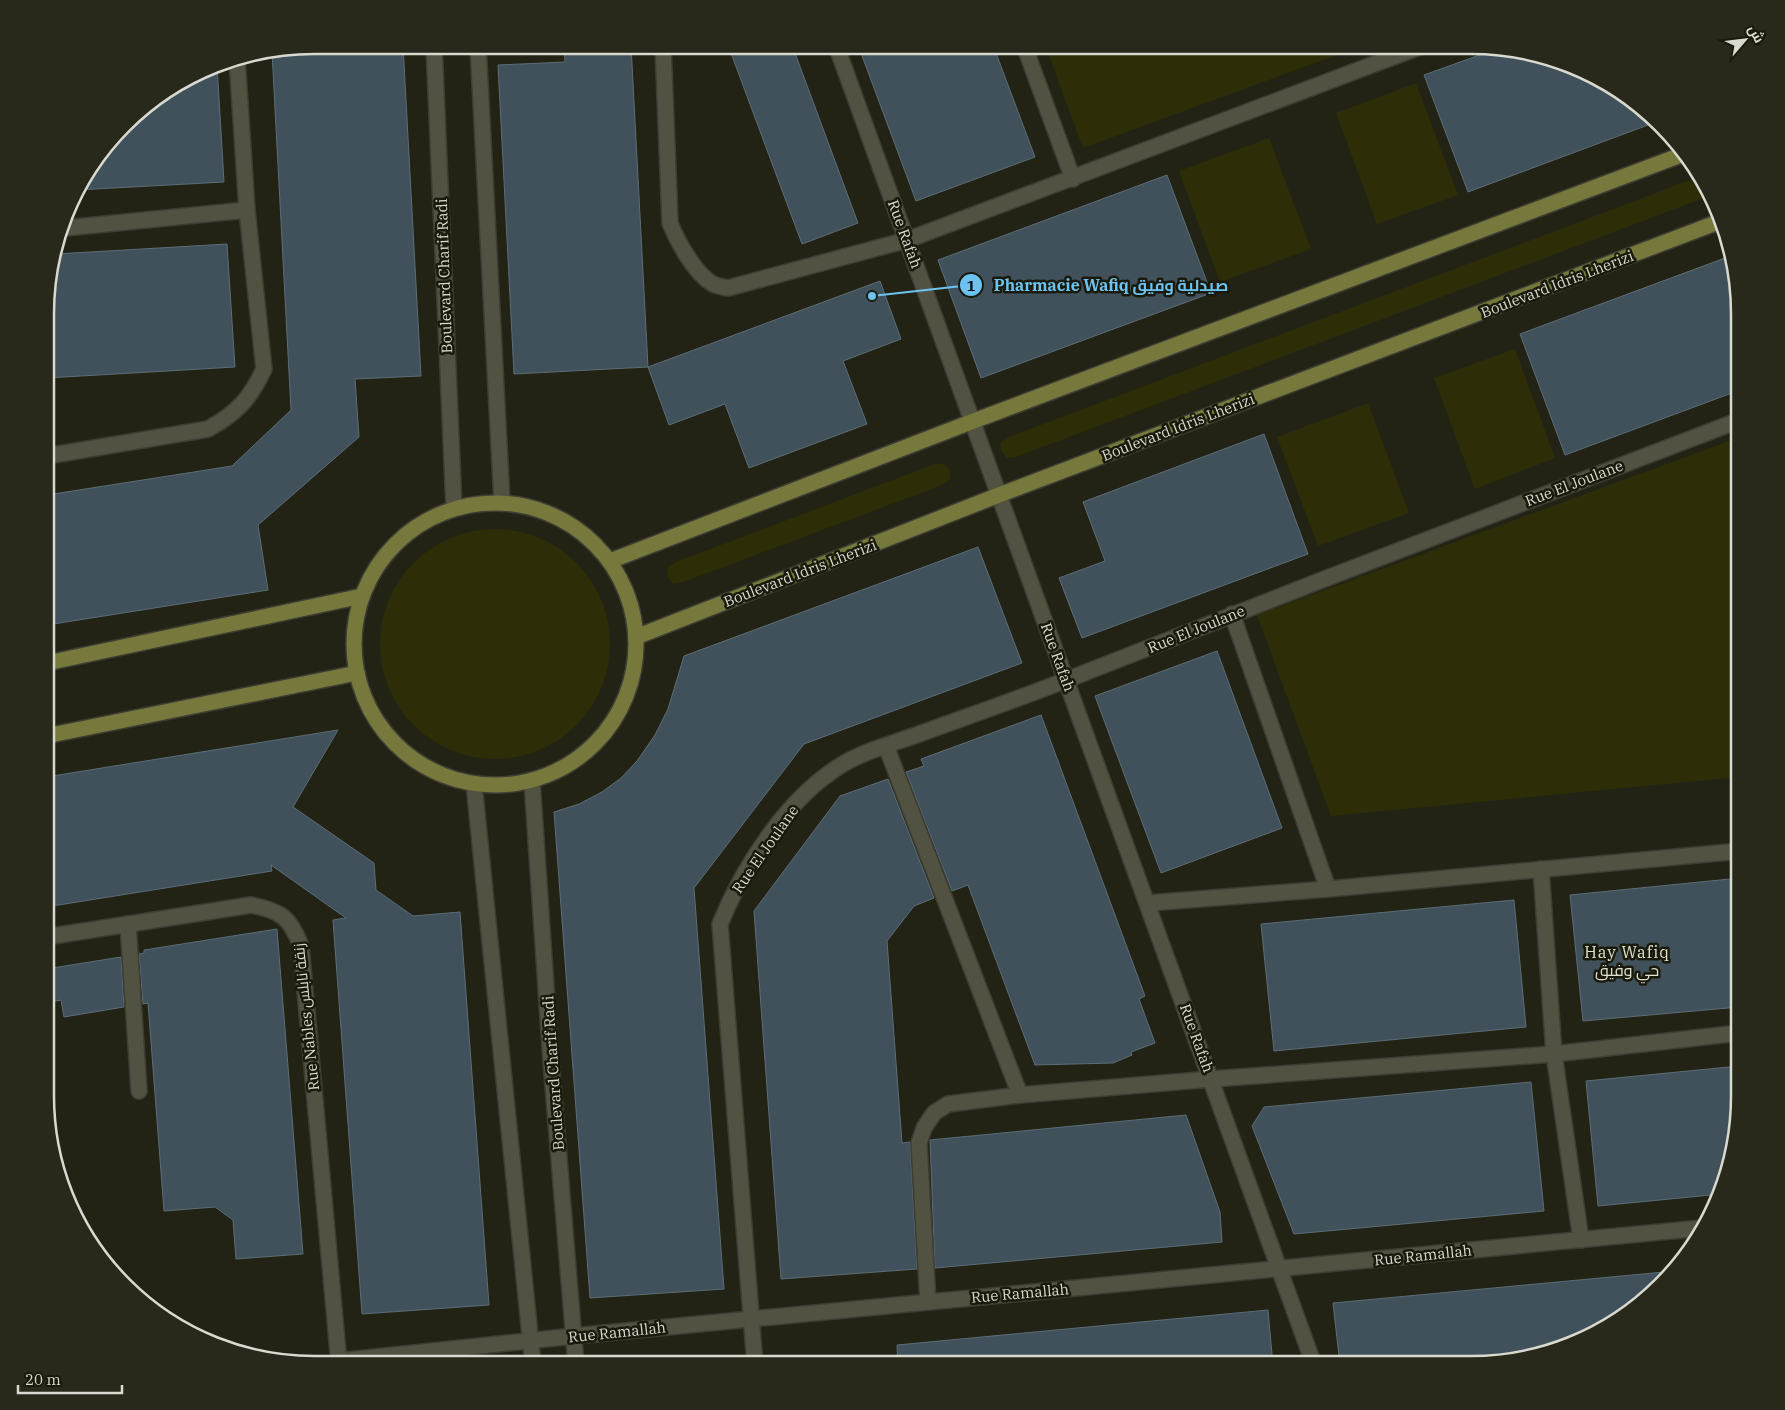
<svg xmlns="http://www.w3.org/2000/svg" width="1785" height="1410" font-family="'IBM Plex Serif',Cairo,serif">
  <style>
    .green { fill: #2d2e08 }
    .building { fill: #41515b; stroke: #5c6d77 }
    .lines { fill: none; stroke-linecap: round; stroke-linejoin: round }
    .minor-casing { stroke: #3d3d33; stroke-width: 18 }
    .major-casing { stroke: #3d3d33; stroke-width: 18 }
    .minor { stroke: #515241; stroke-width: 15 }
    .major { stroke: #77793c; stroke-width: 15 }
    .labels { text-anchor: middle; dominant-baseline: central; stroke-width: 5; stroke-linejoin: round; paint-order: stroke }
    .street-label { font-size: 15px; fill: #d8d9cf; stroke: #191a0b }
    .neighbourhood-label { font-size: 16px; letter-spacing: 1px; fill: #dfe1cd; stroke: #191a0b }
    .rim { fill: none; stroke: #d8d9cf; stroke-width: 2.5 }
    .leader { fill: none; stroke: #6cc3f2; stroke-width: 2 }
    .callout-dot { fill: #6cc3f2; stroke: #191a0b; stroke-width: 2 }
    .mark-label { font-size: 15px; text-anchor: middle; font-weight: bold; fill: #111 }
    .callout-label { font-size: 16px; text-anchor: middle; font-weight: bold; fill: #6cc3f2; stroke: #191a0b; stroke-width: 5; stroke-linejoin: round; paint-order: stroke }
  </style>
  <rect width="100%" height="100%" fill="#222314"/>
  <g class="green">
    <path d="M1045,45L1361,46L1083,148Z"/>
    <path d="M1416,83L1458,195L1377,224L1336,113Z"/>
    <path d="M1269,138L1311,249L1220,282L1179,171Z"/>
    <path d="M1698,177L1712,195L1016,457L1007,458L1001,451V442L1009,437Z"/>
    <path d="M1515,349L1555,458L1475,489L1434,378Z"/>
    <path d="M1368,403L1409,513L1318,546L1277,437Z"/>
    <path d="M1740,437V777L1331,816L1257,615Z"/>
    <path d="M935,464H944L950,470V479L942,485L683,582L673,584L668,577L667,568L676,562Z"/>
    <circle cx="495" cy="644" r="115"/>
  </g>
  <g class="building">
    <path d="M314,45H403L421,376L355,379L359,437L258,525L268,590L47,625V495L232,466L291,410L272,52Z"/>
    <path d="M564,45H631L648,367L880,281L901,339L843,361L867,424L749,468L725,404L669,425L648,367L514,374L498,65L565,62Z"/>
    <path d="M728,45H792L858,223L802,244Z"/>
    <path d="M858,45H993L1035,157L916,201Z"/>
    <path d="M1499,48L1574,66L1648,112L1656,122L1468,192L1424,75Z"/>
    <path d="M217,65L224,182L77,190L81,180L137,112Z"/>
    <path d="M1167,175L1211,293L981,378L938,260Z"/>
    <path d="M227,244L235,367L47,378V279L56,254Z"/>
    <path d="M1733,255L1740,314V390L1565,455L1520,334Z"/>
    <path d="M1264,434L1308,554L1082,638L1059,578L1105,561L1083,502Z"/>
    <path d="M978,547L1022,663L804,744L694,888L724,1289L590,1298L554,812L579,804L602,792L621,778L637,761L655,735L668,709L684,656Z"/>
    <path d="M1217,651L1282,828L1161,873L1095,696Z"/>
    <path d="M1041,715L1145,996L1139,999L1155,1043L1131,1052L1132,1055L1113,1063L1035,1065L968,885L952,891L906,772L924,766L921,759Z"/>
    <path d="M338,730L293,807L374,863L376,890L413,916L460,912L489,1305L362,1314L333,920L346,918L271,865L272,871L46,907V777Z"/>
    <path d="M888,779L934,898L914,906L887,941L902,1143L910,1142L917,1269L781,1279L754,911L840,796Z"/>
    <path d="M1740,878L1739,1007L1583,1021L1570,895Z"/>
    <path d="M1514,900L1526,1027L1274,1051L1261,924Z"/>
    <path d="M277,929L303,1254L236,1259L233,1220L215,1207L164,1211L148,1003L143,1004L139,954L144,953V950Z"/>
    <path d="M121,957L124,1007L64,1017L61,1000L46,1003V969Z"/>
    <path d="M1739,1066V1114L1721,1194L1598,1206L1586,1081Z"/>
    <path d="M1531,1082L1544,1211L1294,1234L1252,1126L1264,1107Z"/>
    <path d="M1186,1115L1220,1212L1222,1242L935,1268L930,1140Z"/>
    <path d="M1675,1271L1621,1319L1574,1344L1471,1365H1340L1333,1303Z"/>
    <path d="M1268,1310L1273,1365H898L897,1345Z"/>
  </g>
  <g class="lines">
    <defs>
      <g id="minor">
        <path d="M434,45L454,508"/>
        <path d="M478,45L502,502"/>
        <path d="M663,45L670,223C677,241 695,274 713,284C717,286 723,287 728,288L907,240L1422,46"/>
        <path d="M836,45L1314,1365"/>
        <path d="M1024,45L1073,179"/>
        <path d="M65,228L247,210"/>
        <path d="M47,456L208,429C237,413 250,399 264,369L247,210L237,58"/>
        <path d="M1232,614L1328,889"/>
        <path d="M886,746L1020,1095"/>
        <path d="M532,781L551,1061L576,1365"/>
        <path d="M474,784L533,1365"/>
        <path d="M1541,869L1554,1054L1581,1240"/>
        <path d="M1148,903L1328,889L1740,851"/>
        <path d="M128,924L139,1091"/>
        <path d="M46,937L251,905C281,911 290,917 301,946L339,1364"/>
        <path d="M928,1302L919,1143L924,1128L934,1113L948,1104L1020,1095L1212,1079L1554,1054L1739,1033"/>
        <path d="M338,1361L574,1336L1702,1228"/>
        <path d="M755,1365L720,924C744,865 788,797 843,764C866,750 895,743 919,734C974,714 1030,695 1084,673C1302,587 1521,503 1740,420"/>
      </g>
      <g id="major">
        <circle cx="495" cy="644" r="141"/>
        <path d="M610,561L971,422L1681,155"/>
        <path d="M636,637L999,495L1721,221"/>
        <path d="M47,663L362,596"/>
        <path d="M46,736L357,673"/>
      </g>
    </defs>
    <use href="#minor" class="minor-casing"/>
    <use href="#major" class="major-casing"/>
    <use href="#minor" class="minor"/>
    <use href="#major" class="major"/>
  </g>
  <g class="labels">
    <g class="street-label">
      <text transform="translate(905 234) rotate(70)">Rue Rafah</text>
      <text transform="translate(444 276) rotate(-92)">Boulevard Charif Radi</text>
      <text transform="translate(1557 284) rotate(-21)">Boulevard Idris Lherizi</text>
      <text transform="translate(1178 427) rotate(-21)">Boulevard Idris Lherizi</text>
      <text transform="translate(1574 483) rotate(-21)">Rue El Joulane</text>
      <text transform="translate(800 573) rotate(-21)">Boulevard Idris Lherizi</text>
      <text transform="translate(1196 629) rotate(-22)">Rue El Joulane</text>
      <text transform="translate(1058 657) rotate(70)">Rue Rafah</text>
      <text transform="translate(765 849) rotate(-55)">Rue El Joulane</text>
      <text transform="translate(306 1017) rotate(-96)">Rue Nables زنقة نابلس</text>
      <text transform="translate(1197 1038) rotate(70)">Rue Rafah</text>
      <text transform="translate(553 1073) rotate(-94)">Boulevard Charif Radi</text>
      <text transform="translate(1423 1255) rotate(-6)">Rue Ramallah</text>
      <text transform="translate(1020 1293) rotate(-5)">Rue Ramallah</text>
      <text transform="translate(617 1332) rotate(-6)">Rue Ramallah</text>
    </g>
    <g class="neighbourhood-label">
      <text x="1627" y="952">Hay Wafiq<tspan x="1627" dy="18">حي وفيق</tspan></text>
    </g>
  </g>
  <path d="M0 0H1785V1410H0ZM314 54H1471A260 260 0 0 1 1731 314V1096A260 260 0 0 1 1471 1356H314A260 260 0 0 1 54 1096V314A260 260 0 0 1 314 54Z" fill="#28291b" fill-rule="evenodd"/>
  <path class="rim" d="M314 54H1471A260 260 0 0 1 1731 314V1096A260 260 0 0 1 1471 1356H314A260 260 0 0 1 54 1096V314A260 260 0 0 1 314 54Z"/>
  <path class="leader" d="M872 296L971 285"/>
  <g class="callout-dot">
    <circle cx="872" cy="296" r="5"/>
    <circle cx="971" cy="285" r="12"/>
  </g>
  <g class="mark-label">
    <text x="971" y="291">1</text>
  </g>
  <g class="callout-label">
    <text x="1111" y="291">Pharmacie Wafiq صيدلية وفيق</text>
  </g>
  <g transform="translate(1745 40) rotate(62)" stroke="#191a0b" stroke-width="4" paint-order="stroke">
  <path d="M0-4L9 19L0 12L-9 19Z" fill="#d8d9cf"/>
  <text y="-8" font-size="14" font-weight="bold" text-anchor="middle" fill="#d8d9cf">ش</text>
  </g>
  <path d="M18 1385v8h104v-8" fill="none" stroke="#d8d9cf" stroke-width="2.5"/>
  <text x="25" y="1385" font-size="15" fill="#d8d9cf" stroke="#191a0b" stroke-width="4" paint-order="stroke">20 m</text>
</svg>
